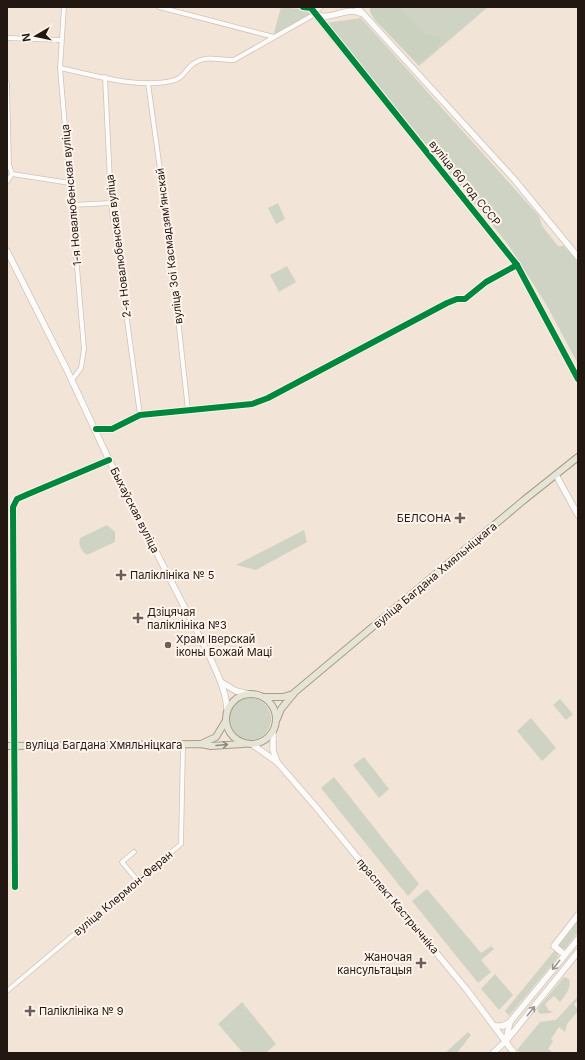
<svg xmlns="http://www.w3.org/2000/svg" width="585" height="1060" font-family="Inter,sans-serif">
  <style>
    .green { fill: #cfd3c3 }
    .forest { fill: #cad1bf }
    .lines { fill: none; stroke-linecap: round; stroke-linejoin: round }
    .street-casing { stroke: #cfc3b9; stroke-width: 5.5 }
    .secondary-casing { stroke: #cfc3b9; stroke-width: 7 }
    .primary-casing { stroke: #a69f85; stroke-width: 8 }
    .street { stroke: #fdfbf9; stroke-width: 4 }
    .secondary { stroke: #fdfbf9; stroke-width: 5.5 }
    .primary { stroke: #e6e4d7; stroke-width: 6 }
    .cycleway-casing { stroke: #fff4eb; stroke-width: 8 }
    .cycleway { stroke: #00873e; stroke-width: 6 }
    .oneway { stroke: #8e887e }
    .oneway2 { stroke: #9a9591 }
    .poi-dot { fill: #6b5f57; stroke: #fff4eb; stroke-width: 1.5 }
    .labels { text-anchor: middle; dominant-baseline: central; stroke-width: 4; stroke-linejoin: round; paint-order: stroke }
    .street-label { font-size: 11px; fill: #221811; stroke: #fff4eb }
    .poi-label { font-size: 11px; fill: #221811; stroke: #fff4eb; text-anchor: start }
  </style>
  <rect width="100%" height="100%" fill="#f3e4d8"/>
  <g class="green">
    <path d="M281,7L307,10L310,14L278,33H274Z"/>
    <path d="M370,7H488L419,66L374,19L370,12Z"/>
    <path d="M361,18L539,216L542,226L558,246H564L578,262V364L546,304L507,243L326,23Z"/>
    <path d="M278,203L285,219L276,224L268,208Z"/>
    <path d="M287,266L296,282L279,292L270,275Z"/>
    <path d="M107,525L115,532V542L87,555C81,551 78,545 80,538Z"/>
    <path d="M304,530L307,542L256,570L236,565Z"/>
    <circle cx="250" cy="719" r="21"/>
    <path d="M560,699L573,714L566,720L553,705Z"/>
    <path d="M531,718L556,748L542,761L517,731Z"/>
    <path d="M364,757L389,789L379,798L353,765Z"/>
    <path d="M334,777L419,884L408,896L321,788Z"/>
    <path d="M427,889L481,953L491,946L494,949L481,960L491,972L478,983L412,901Z"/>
    <path d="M578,919V932L565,949L560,948L559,944Z"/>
    <path d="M554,951L558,953V957L509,1016L505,1011Z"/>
    <path d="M495,974L513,995L499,1010L481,989Z"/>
    <path d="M564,977L569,979C572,988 565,995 560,1002L554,996L545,1004L549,1011H553L551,1013L541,1014L538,1012V1008Z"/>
    <path d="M578,996V1000L574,1004L578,1011L567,1024L565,1032L559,1027L551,1039L553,1041L548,1049L553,1053H520L517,1050L540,1022L556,1020Z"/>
    <path d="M242,1002L276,1044L266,1053H243L218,1024Z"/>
    <path d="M468,1032L471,1035L457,1053H445Z"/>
  </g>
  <path class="forest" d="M371,7L400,8L425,35H438L441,39C440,47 424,63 415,61L374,18L371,12Z"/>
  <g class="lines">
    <defs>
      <g id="street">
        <path d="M64,7L60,68L84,349L81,368L72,380"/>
        <path d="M159,7L274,37"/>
        <path d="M7,38L60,40"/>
        <path d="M60,68C94,75 141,90 175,80C185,77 185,69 193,64C207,54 219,61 234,60L315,14L311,8L303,7"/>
        <path d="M105,77L111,203L140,415"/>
        <path d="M148,83L168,227L188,410"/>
        <path d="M12,174L70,183"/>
        <path d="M7,182L12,174L9,165L7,83"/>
        <path d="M72,205L111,203"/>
        <path d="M96,429H112L140,415L252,404L268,398L447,303L457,299H465L486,282L517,265"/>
        <path d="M134,852L122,862L137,880"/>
        <path d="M15,887L13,507L17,499L26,495L109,460"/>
        <path d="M7,991L181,844L183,745"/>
      </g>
      <g id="secondary">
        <path d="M357,7L513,178L578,257"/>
        <path d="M315,14L517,265L578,379"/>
        <path d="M315,14C329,22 347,6 360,13"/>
        <path d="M315,14L316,10L320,7"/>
        <path d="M7,251L66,368L109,460L208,653C216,671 226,690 227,709"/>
        <path d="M556,475L578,515"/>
        <path d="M221,682L236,691L249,694"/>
        <path d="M273,732V750L277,762"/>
        <path d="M253,745L277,762L316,807L467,990L514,1053"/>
        <path d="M565,955L554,946L578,915"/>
        <path d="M495,1026H503L510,1022"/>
        <path d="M506,1040L510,1022L578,939"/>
        <path d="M493,1053L506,1041L578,952"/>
      </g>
      <g id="primary">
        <circle cx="251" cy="719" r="25"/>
        <path d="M265,697H283L293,694"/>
        <path d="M277,719L281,709L295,692L524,500L578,457"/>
        <path d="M201,744L216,737L225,722"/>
        <path d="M7,746L201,744L211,746L243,744"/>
      </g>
    </defs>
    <use href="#street" class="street-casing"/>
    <use href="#secondary" class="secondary-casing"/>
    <use href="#primary" class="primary-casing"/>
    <use href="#street" class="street"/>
    <use href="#secondary" class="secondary"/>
    <use href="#primary" class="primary"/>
    <defs>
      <g id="cycleway">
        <path d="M303,7L311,8L517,265L578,379"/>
        <path d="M96,429H112L140,415L252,404L268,398L447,303L457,299H465L486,282L517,265"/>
        <path d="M15,887L13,507L17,499L26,495L109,460"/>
      </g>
    </defs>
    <use href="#cycleway" class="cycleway-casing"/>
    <use href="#cycleway" class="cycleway"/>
  </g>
  <defs><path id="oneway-shaft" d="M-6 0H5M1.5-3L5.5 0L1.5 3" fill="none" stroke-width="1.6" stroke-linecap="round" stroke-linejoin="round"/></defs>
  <use class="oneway" href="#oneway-shaft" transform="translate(222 745) rotate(-5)"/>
  <g class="oneway2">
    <use href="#oneway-shaft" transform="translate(556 965) rotate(129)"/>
    <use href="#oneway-shaft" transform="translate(531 1011) rotate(-51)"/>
  </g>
  <g class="poi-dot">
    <path d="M458 512h4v4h4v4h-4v4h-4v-4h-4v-4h4z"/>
    <path d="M119 569h4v4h4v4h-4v4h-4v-4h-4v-4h4z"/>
    <path d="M136 612h4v4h4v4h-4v4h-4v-4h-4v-4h4z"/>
    <circle cx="168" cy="645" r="4"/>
    <path d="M419 957h4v4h4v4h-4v4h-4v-4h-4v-4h4z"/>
    <path d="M28 1005h4v4h4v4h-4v4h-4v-4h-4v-4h4z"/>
  </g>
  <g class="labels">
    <g class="street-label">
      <text transform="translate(465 183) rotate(51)">вуліца 60 год СССР</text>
      <text transform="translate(71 195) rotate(-95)">1-я Новалюбенская вуліца</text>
      <text transform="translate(118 246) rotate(-97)">2-я Новалюбенская вуліца</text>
      <text transform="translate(169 246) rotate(-97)">вуліца Зоі Касмадзямʼянскай</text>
      <text transform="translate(135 510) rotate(63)">Быхаўская вуліца</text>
      <text transform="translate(435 575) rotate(-40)">вуліца Багдана Хмяльніцкага</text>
      <text x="104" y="745">вуліца Багдана Хмяльніцкага</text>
      <text transform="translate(123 893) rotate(-40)">вуліца Клермон-Феран</text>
      <text transform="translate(398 906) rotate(50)">праспект Кастрычніка</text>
    </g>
    <g class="poi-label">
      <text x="451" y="518" text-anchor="end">БЕЛСОНА</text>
      <text x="130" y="575">Паліклініка № 5</text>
      <text x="147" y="612">Дзіцячая<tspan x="147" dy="13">паліклініка №3</tspan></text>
      <text x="176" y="639">Храм Іверскай<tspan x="176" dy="13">іконы Божай Маці</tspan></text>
      <text x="412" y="957" text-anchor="end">Жаночая<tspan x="412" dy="13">кансультацыя</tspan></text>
      <text x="39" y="1011">Паліклініка № 9</text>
    </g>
  </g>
  <rect width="585" height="1060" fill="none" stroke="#221811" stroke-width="16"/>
  <g transform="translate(36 36) rotate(261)" stroke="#fff4eb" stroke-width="3" paint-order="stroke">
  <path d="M0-3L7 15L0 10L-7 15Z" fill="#221811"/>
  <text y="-6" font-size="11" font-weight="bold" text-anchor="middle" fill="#221811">N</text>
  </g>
</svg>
